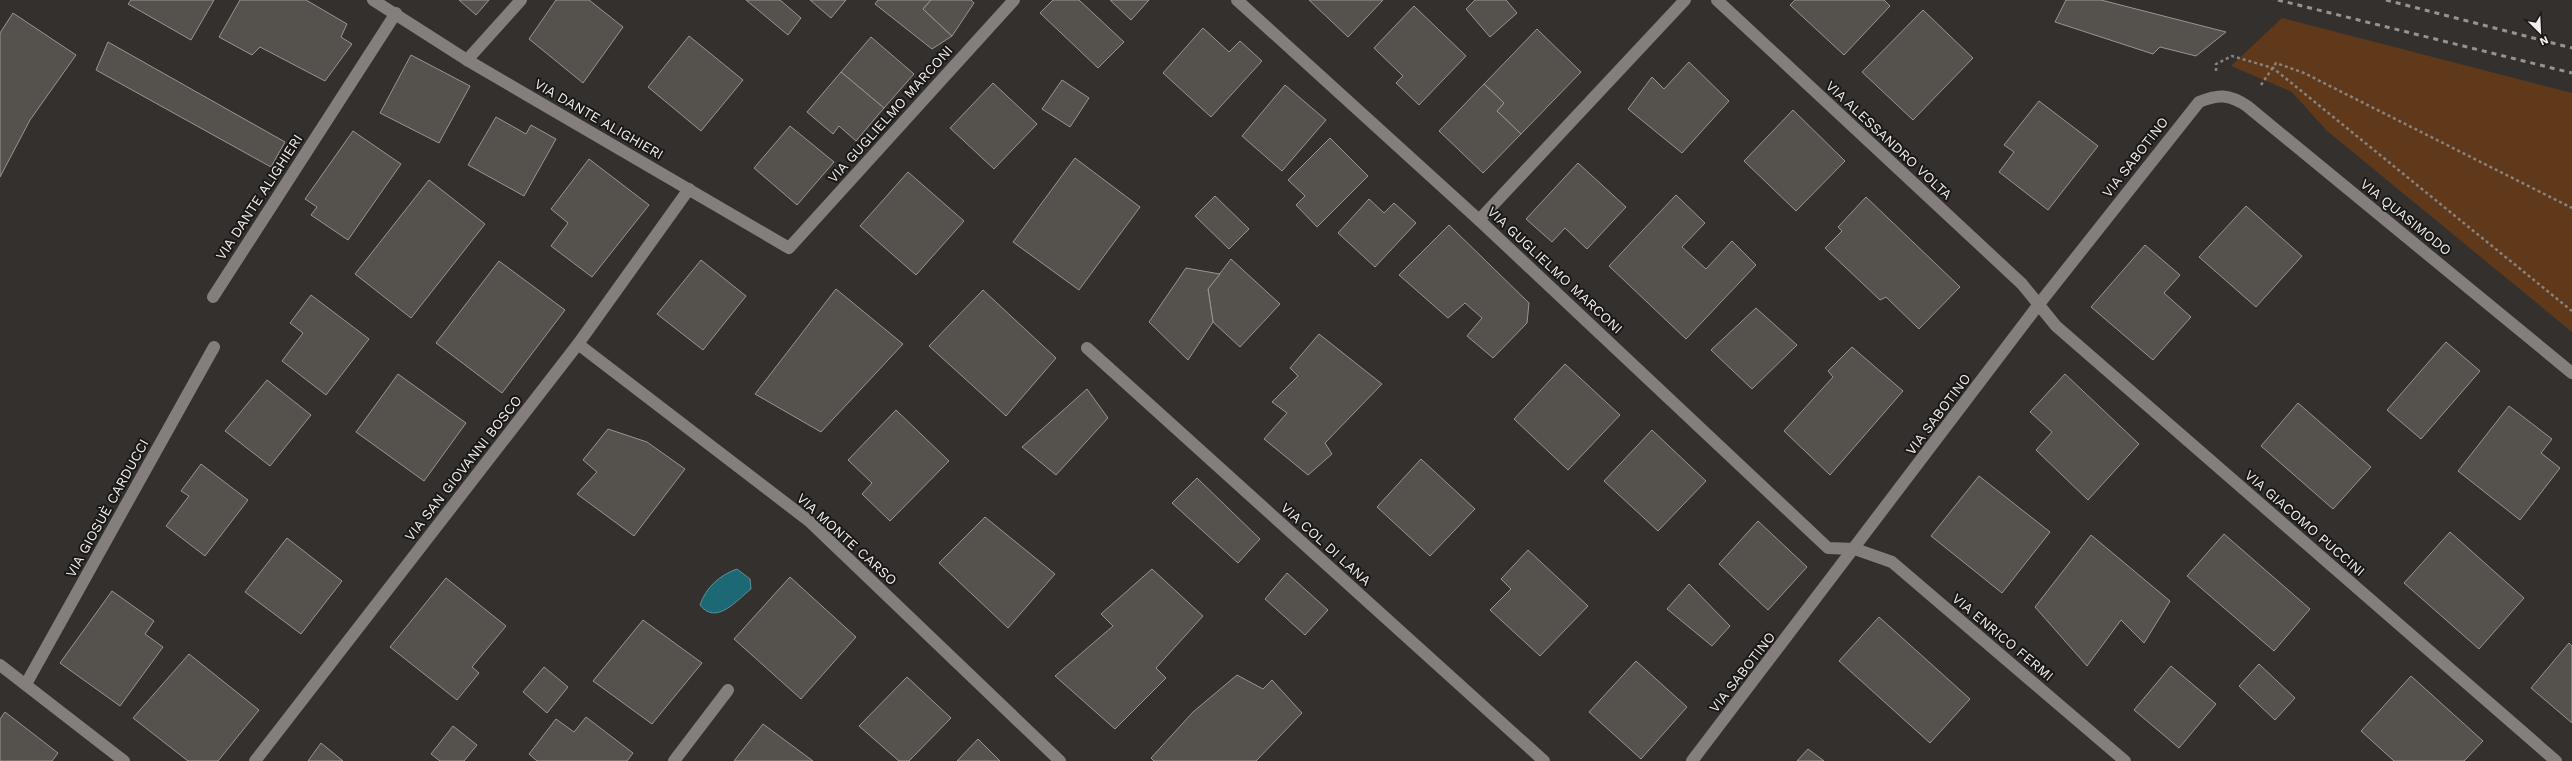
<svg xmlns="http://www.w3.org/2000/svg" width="2572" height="761" font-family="'Work Sans',sans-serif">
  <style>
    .green { fill: #60391b }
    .water { fill: #1c6874; stroke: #5c9098 }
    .building { fill: #55514d; stroke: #9a9591 }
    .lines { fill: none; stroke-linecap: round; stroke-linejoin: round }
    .path { stroke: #878381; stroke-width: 2.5; stroke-dasharray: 3 3; stroke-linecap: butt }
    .street { stroke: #847f7c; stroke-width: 12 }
    .rail { stroke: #969391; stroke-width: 3; stroke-dasharray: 5 5; stroke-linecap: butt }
    .labels { text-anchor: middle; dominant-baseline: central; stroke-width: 4; stroke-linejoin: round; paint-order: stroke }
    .street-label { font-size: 14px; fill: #f1eeed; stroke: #1a1817 }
  </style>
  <rect width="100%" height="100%" fill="#34302d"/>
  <path class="green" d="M2282,18L2572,93V332L2326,130L2292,92L2231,66Z"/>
  <path class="water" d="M737,569L750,579L751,589C737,600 716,626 700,605C706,587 720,575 737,569Z"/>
  <g class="building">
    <path d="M131,0H214L191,40L128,4Z"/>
    <path d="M240,0H306L347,24L341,37L352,44L325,81L260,47L252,55L219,37Z"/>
    <path d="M459,0H489L476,15Z"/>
    <path d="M556,0H589L623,27L583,83L529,39Z"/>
    <path d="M746,0H780L801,18L788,35Z"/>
    <path d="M810,0H846L831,18Z"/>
    <path d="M878,0H931L923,9L952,36L932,49L875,4Z"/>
    <path d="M931,0H971L974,3L952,36L923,9Z"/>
    <path d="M1053,0H1079L1124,42L1098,68L1040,13Z"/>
    <path d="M1110,0H1149L1131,20Z"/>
    <path d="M1309,0H1383L1348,37Z"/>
    <path d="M1475,0H1506L1517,13L1490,37L1466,9Z"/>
    <path d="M1795,0H1884L1890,6L1844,55L1790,5Z"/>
    <path d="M2066,0H2101L2226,32L2196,56L2160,47L2153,54L2055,22Z"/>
    <path d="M1414,6L1466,56L1419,105L1396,83L1403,76L1374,48Z"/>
    <path d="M1923,10L1973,58L1913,120L1862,72Z"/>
    <path d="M13,13L76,55L30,120L0,177V33Z"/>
    <path d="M1203,28L1229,52L1240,41L1262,61L1211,117L1163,73Z"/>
    <path d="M1537,29L1581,72L1521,134L1497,111L1504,103L1484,84Z"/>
    <path d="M689,36L743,80L701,131L648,87Z"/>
    <path d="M871,37L914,74L884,108L841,72Z"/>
    <path d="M108,42L285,142L271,167L96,70Z"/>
    <path d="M411,55L470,86L439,143L380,113Z"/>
    <path d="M1689,62L1729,101L1682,153L1628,109L1652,77L1664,89Z"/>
    <path d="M841,72L884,108L856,141L839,126L833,134L807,112Z"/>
    <path d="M1062,80L1089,98L1070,127L1042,109Z"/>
    <path d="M993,83L1037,124L994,169L950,128Z"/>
    <path d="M1484,84L1504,103L1497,111L1521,134L1483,173L1439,131Z"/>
    <path d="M1285,85L1326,120L1282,171L1242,136Z"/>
    <path d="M2039,101L2098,146L2048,210L1999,172L2014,152L2004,145Z"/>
    <path d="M1793,110L1845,161L1796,211L1744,161Z"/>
    <path d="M496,117L526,134L531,125L556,139L524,196L468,165Z"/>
    <path d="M790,126L834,162L797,205L754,168Z"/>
    <path d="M353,131L401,164L348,240L311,215L317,207L305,199Z"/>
    <path d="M1330,138L1368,176L1317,227L1296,205L1305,196L1288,180Z"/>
    <path d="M1075,158L1140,207L1079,290L1013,242Z"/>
    <path d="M589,159L649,205L592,277L551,246L568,223L551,209Z"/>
    <path d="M1578,163L1626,207L1587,249L1565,228L1552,242L1526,219Z"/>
    <path d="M908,172L964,221L916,275L860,226Z"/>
    <path d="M429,180L485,224L411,318L355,274Z"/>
    <path d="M1676,195L1705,223L1682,247L1706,269L1732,241L1756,265L1686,339L1609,266Z"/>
    <path d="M1215,196L1249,229L1229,249L1195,216Z"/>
    <path d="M1866,197L1960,287L1919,329L1886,297L1880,300L1825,248L1842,231L1838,227Z"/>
    <path d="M1369,199L1384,213L1394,203L1416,223L1375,267L1338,233Z"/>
    <path d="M2246,206L2302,256L2256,307L2199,257Z"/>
    <path d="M1449,225L1529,303L1527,323L1493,358L1467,336L1482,318L1465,303L1448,318L1399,275Z"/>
    <path d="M2145,245L2180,275L2164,293L2191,317L2153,360L2091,307Z"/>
    <path d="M1231,259L1280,304L1240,347L1213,322L1208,289Z"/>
    <path d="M701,260L746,296L703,350L657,314Z"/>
    <path d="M499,261L565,310L502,393L436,343Z"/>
    <path d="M1186,268L1220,274L1208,289L1213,322L1188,360L1149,322Z"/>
    <path d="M836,289L903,344L821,432L755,394Z"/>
    <path d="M983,290L1056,358L1006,416L929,346Z"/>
    <path d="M311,295L369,339L326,395L282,361L303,333L290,323Z"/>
    <path d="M1756,308L1797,345L1752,389L1711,350Z"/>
    <path d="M1319,334L1382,384L1325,443L1332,454L1308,475L1264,439L1287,413L1272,402L1298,376L1290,368Z"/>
    <path d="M2446,342L2480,371L2421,439L2387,410Z"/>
    <path d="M1852,347L1903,391L1830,475L1784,431L1833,377L1828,371Z"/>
    <path d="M1565,364L1620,415L1568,470L1514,419Z"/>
    <path d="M398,374L466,423L424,481L356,432Z"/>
    <path d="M2065,374L2139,444L2088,500L2036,450L2052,432L2030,412Z"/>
    <path d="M267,380L311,415L270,466L225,431Z"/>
    <path d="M1087,389L1108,418L1056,475L1022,447Z"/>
    <path d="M2298,403L2371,467L2333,509L2261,446Z"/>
    <path d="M2509,406L2552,439L2541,453L2560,468L2520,520L2458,471Z"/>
    <path d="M896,410L949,461L890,521L862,494L872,483L848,460Z"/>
    <path d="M608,429L647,442L685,469L634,536L577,494L597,472L583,460Z"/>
    <path d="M1652,430L1706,481L1658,531L1604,481Z"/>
    <path d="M1421,459L1475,509L1430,556L1377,507Z"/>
    <path d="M201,464L248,500L205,556L166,526L189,496L181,491Z"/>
    <path d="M1979,476L2050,532L2002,593L1931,536Z"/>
    <path d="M1197,478L1260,539L1238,563L1172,503Z"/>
    <path d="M985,517L1055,574L1008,628L939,563Z"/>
    <path d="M1758,521L1807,567L1768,610L1719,564Z"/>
    <path d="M2450,532L2524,598L2479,649L2404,583Z"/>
    <path d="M2224,534L2310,609L2274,651L2187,576Z"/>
    <path d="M2091,535L2170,601L2144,643L2121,620L2087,666L2035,607Z"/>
    <path d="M287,538L342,581L301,634L245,592Z"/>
    <path d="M1528,550L1588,606L1540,656L1490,610L1511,589L1501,579Z"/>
    <path d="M1152,569L1203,616L1156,668L1166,678L1115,729L1055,676L1113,626L1101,614Z"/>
    <path d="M1287,573L1328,610L1305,635L1265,599Z"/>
    <path d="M790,577L856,637L801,699L734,639Z"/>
    <path d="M446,578L506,626L472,667L479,673L457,700L390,647Z"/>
    <path d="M1689,584L1730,626L1712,646L1667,609Z"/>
    <path d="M112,591L154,621L145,634L163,647L120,706L60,663Z"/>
    <path d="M1879,617L1970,699L1930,743L1839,661Z"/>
    <path d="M643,620L702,663L652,724L593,681Z"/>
    <path d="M2569,643L2572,646V723L2531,688Z"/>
    <path d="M189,654L259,710L218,761H188L133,718Z"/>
    <path d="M1636,661L1687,707L1641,759L1589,712Z"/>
    <path d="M2259,664L2295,698L2275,720L2239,686Z"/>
    <path d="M2171,666L2216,704L2179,748L2134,710Z"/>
    <path d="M544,667L568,687L547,713L523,692Z"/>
    <path d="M1237,675L1263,689L1272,680L1302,713L1256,761H1154L1151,758L1193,712Z"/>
    <path d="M2411,676L2483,741L2464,761H2394L2361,731Z"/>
    <path d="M907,677L951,718L909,761H899L859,726Z"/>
    <path d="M5,712L58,753L52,761H0V719Z"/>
    <path d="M586,717L633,753L627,761H537L529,754L556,719L574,732Z"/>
    <path d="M763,724L813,761H734Z"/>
    <path d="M453,726L477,745L464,761H440L431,754Z"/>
    <path d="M978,739L1000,761H957Z"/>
    <path d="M321,743L343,761H308Z"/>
    <path d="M1808,749L1824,761H1797Z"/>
  </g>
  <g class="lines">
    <g class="path">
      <path d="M2216,71V64L2232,56L2273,68L2572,311"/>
      <path d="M2261,85L2276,63L2304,73L2572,208"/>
    </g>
    <g class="street">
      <path d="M373,0L467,60L789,248L1014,0"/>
      <path d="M1237,0L1479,220L1828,548L1855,549L1892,562L2125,761"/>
      <path d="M1717,0L2022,284L2056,326L2556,761"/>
      <path d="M467,60L521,0"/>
      <path d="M1479,220L1685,0"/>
      <path d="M213,297L396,13"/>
      <path d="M578,344L809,521L1060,761"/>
      <path d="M1087,348L1544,761"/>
      <path d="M0,665L124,761"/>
      <path d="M26,684L214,347"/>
      <path d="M255,761L578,344L689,189"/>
      <path d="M674,761L728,690"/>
      <path d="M1692,761L2039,304L2199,102C2218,94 2229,94 2247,106L2572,373"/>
    </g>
    <g class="rail">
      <path d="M2278,0L2572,73"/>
      <path d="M2386,0L2572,48"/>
    </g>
  </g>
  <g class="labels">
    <g class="street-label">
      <text transform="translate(890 114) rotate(-48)">VIA GUGLIELMO MARCONI</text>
      <text transform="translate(599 119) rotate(30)">VIA DANTE ALIGHIERI</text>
      <text transform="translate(1889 140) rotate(43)">VIA ALESSANDRO VOLTA</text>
      <text transform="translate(2135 157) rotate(-52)">VIA SABOTINO</text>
      <text transform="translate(259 197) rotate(-57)">VIA DANTE ALIGHIERI</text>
      <text transform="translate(2406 217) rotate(39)">VIA QUASIMODO</text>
      <text transform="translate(1555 270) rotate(43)">VIA GUGLIELMO MARCONI</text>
      <text transform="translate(1938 414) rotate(-53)">VIA SABOTINO</text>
      <text transform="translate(463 468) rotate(-52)">VIA SAN GIOVANNI BOSCO</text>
      <text transform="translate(107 508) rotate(-61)">VIA GIOSUÈ CARDUCCI</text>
      <text transform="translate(2305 523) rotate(41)">VIA GIACOMO PUCCINI</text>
      <text transform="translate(847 539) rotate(42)">VIA MONTE CARSO</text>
      <text transform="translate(1326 544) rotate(42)">VIA COL DI LANA</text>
      <text transform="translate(2003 637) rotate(40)">VIA ENRICO FERMI</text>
      <text transform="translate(1742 672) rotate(-52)">VIA SABOTINO</text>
    </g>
  </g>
  <g transform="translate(2540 32) rotate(156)" stroke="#1a1817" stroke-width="3" paint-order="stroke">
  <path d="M0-3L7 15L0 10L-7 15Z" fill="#f1eeed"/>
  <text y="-6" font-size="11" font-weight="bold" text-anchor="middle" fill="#f1eeed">N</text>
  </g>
</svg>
